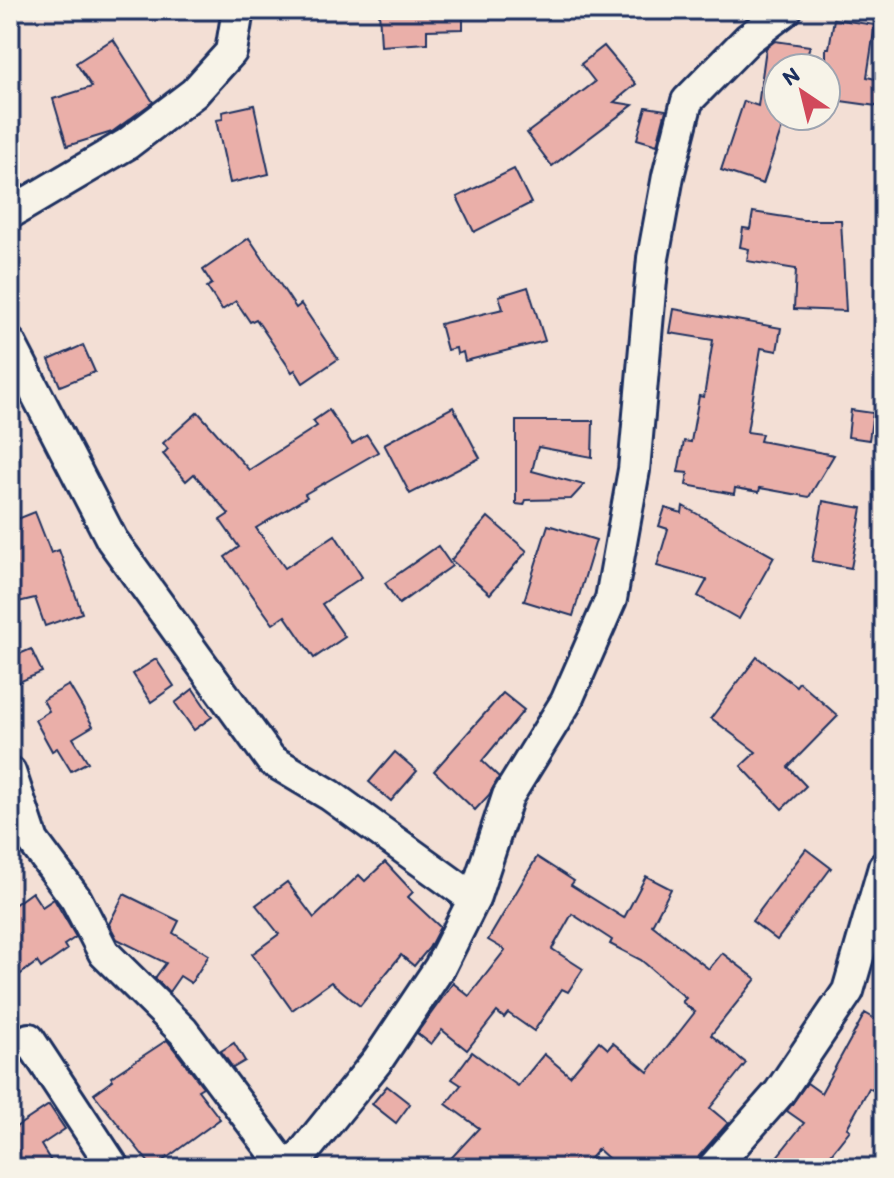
<svg xmlns="http://www.w3.org/2000/svg" width="894" height="1178" font-family="Itim,sans-serif">
  <style>
    .building { fill: #eaafa9; stroke: #1b2f5e; stroke-width: 2 }
    .lines { fill: none; stroke-linecap: round; stroke-linejoin: round }
    .minor-casing { stroke: #1b2f5e; stroke-width: 36 }
    .minor { stroke: #f7f3e8; stroke-width: 30 }
  </style>
  <rect width="100%" height="100%" fill="#f3dfd5"/>
  <filter id="ink" filterUnits="userSpaceOnUse"><feTurbulence type="fractalNoise" baseFrequency=".0125" numOctaves="2"/><feDisplacementMap in="SourceGraphic" scale="16" xChannelSelector="R" yChannelSelector="G"/><feConvolveMatrix kernelMatrix="1 2 1 2 8 2 1 2 1" color-interpolation-filters="sRGB"/></filter>
  <g filter="url(#ink)">
    <g class="building">
      <path d="M379,10H463V29L427,30V43L381,46Z"/>
      <path d="M834,19L875,25L867,77L884,81V107L826,99V48H829Z"/>
      <path d="M113,39L153,102L112,132L67,146L53,99L92,87L76,63Z"/>
      <path d="M775,41L810,46L802,68H778V116H786L763,184L721,170L744,101L758,106L766,48Z"/>
      <path d="M604,46L636,84L614,102L633,105L552,166L527,133L595,82L581,64Z"/>
      <path d="M254,105L269,174L230,183L216,120L223,119L222,112Z"/>
      <path d="M646,107L666,110L657,145L637,139Z"/>
      <path d="M514,169L531,203L474,232L457,197Z"/>
      <path d="M753,212L803,220H841L846,311L794,309L796,269L747,261L749,249L740,247L743,228L750,229Z"/>
      <path d="M249,238L296,308L301,304L338,359L303,383L295,370L292,372L256,319L250,322L236,301L222,310L207,287L212,284L203,270Z"/>
      <path d="M528,287L545,341L465,361L463,352L457,354L456,348L447,350L440,324L503,309L499,296Z"/>
      <path d="M674,309L781,328L777,351L761,348L747,432L762,434L760,441L834,455L809,497L760,488L759,492L735,488L734,494L686,485L688,473L678,472L684,441L691,442L699,396L704,397L713,340L670,333Z"/>
      <path d="M83,345L95,372L60,386L49,360Z"/>
      <path d="M453,407L480,458L410,494L384,444Z"/>
      <path d="M329,410L352,444L367,435L378,452L305,494L307,497L256,528L285,568L335,535L362,577L322,604L345,637L314,658L285,616L273,624L225,557L239,547L220,520L229,514L194,474L186,481L163,454L168,449L163,443L198,412L249,470L317,426L313,421Z"/>
      <path d="M851,410L873,413L869,440L848,437Z"/>
      <path d="M516,421H593L592,457L538,447L532,471L584,485L571,499L526,500L524,505L516,504Z"/>
      <path d="M823,501L862,508L851,568L812,561Z"/>
      <path d="M683,506L774,557L739,619L698,596L707,580L657,566L668,529L659,526L665,508L682,513Z"/>
      <path d="M35,512L51,553L59,550L82,613L45,626L35,598L10,604V522Z"/>
      <path d="M488,517L527,551L490,594L451,560Z"/>
      <path d="M548,525L596,540L573,616L524,601Z"/>
      <path d="M438,546L452,566L399,604L385,583Z"/>
      <path d="M31,649L42,672L10,686V658Z"/>
      <path d="M757,657L796,686L799,682L838,716L788,767L806,786L782,809L741,766L756,752L711,718Z"/>
      <path d="M156,659L174,686L151,702L133,674Z"/>
      <path d="M69,685L93,726L73,738L88,762L71,771L57,748L52,751L35,720L49,711L43,700Z"/>
      <path d="M193,689L212,717L194,730L175,703Z"/>
      <path d="M503,693L524,710L482,761L499,777L489,795L475,810L434,771Z"/>
      <path d="M395,752L417,771L391,801L369,782Z"/>
      <path d="M806,849L831,868L777,940L752,921Z"/>
      <path d="M537,857L574,881L571,885L624,918L646,876L671,889L652,925L709,969L722,953L756,979L711,1035L746,1063L710,1108L728,1123L699,1156L695,1168H619L598,1149L582,1168H442L479,1128L446,1104L461,1085L452,1079L472,1052L518,1086L544,1054L570,1076L599,1041L608,1049L613,1043L648,1072L695,1012L682,1002L686,998L641,960L610,944L612,940L572,914L552,949L583,969L568,992L562,989L534,1031L508,1013L504,1018L497,1012L467,1050L442,1030L431,1044L417,1033L453,983L469,996L505,950L488,940Z"/>
      <path d="M385,862L413,892L408,897L440,927L429,948L414,966L401,955L360,1006L331,982L292,1010L252,954L279,934L256,905L287,882L314,918L359,875L365,881Z"/>
      <path d="M32,892L42,907L54,899L76,937L64,945L67,950L41,968L37,962L10,982V908Z"/>
      <path d="M124,894L179,921L173,933L209,955L191,983L180,976L169,992L155,978L166,963L117,939L109,924Z"/>
      <path d="M865,1013L884,1024V1096L869,1088L847,1128L850,1130L820,1168H768L804,1123L787,1111L807,1083L821,1093Z"/>
      <path d="M167,1040L203,1087L198,1090L220,1119L153,1168L94,1094L113,1080L111,1077Z"/>
      <path d="M234,1043L245,1061L233,1068L221,1051Z"/>
      <path d="M387,1086L410,1104L396,1123L372,1104Z"/>
      <path d="M49,1105L65,1129L41,1145L55,1168H10V1131Z"/>
    </g>
    <g class="lines">
      <defs>
        <g id="minor">
          <path d="M10,213L127,144L194,93L231,52L238,10"/>
          <path d="M10,343L112,540L271,760L330,795L474,899"/>
          <path d="M10,772L33,841L76,899L104,953L183,1031L286,1168"/>
          <path d="M29,1039L114,1168"/>
          <path d="M291,1168L377,1061L440,967L474,899L508,796L566,702L611,599L634,470L653,258L668,176L687,101L748,39L786,10"/>
          <path d="M713,1168L779,1093L848,991L884,867"/>
        </g>
      </defs>
      <use href="#minor" class="minor-casing"/>
      <use href="#minor" class="minor"/>
    </g>
  </g>
  <rect width="894" height="1178" fill="none" stroke="#f7f3e8" stroke-width="40"/>
  <rect x="20" y="20" width="854" height="1138" fill="none" stroke="#1b2f5e" stroke-width="3" filter="url(#ink)"/>
  <g transform="translate(802 92) rotate(325)"><circle r="38" fill="#f7f3e8" stroke="#9fa5b1" stroke-width="2"/>
  <path d="M0-6L14 30L0 20L-14 30Z" fill="#d1495b"/>
  <text y="-12" font-size="22" font-weight="bold" text-anchor="middle" fill="#1b2f5e">N</text>
  </g>
</svg>
